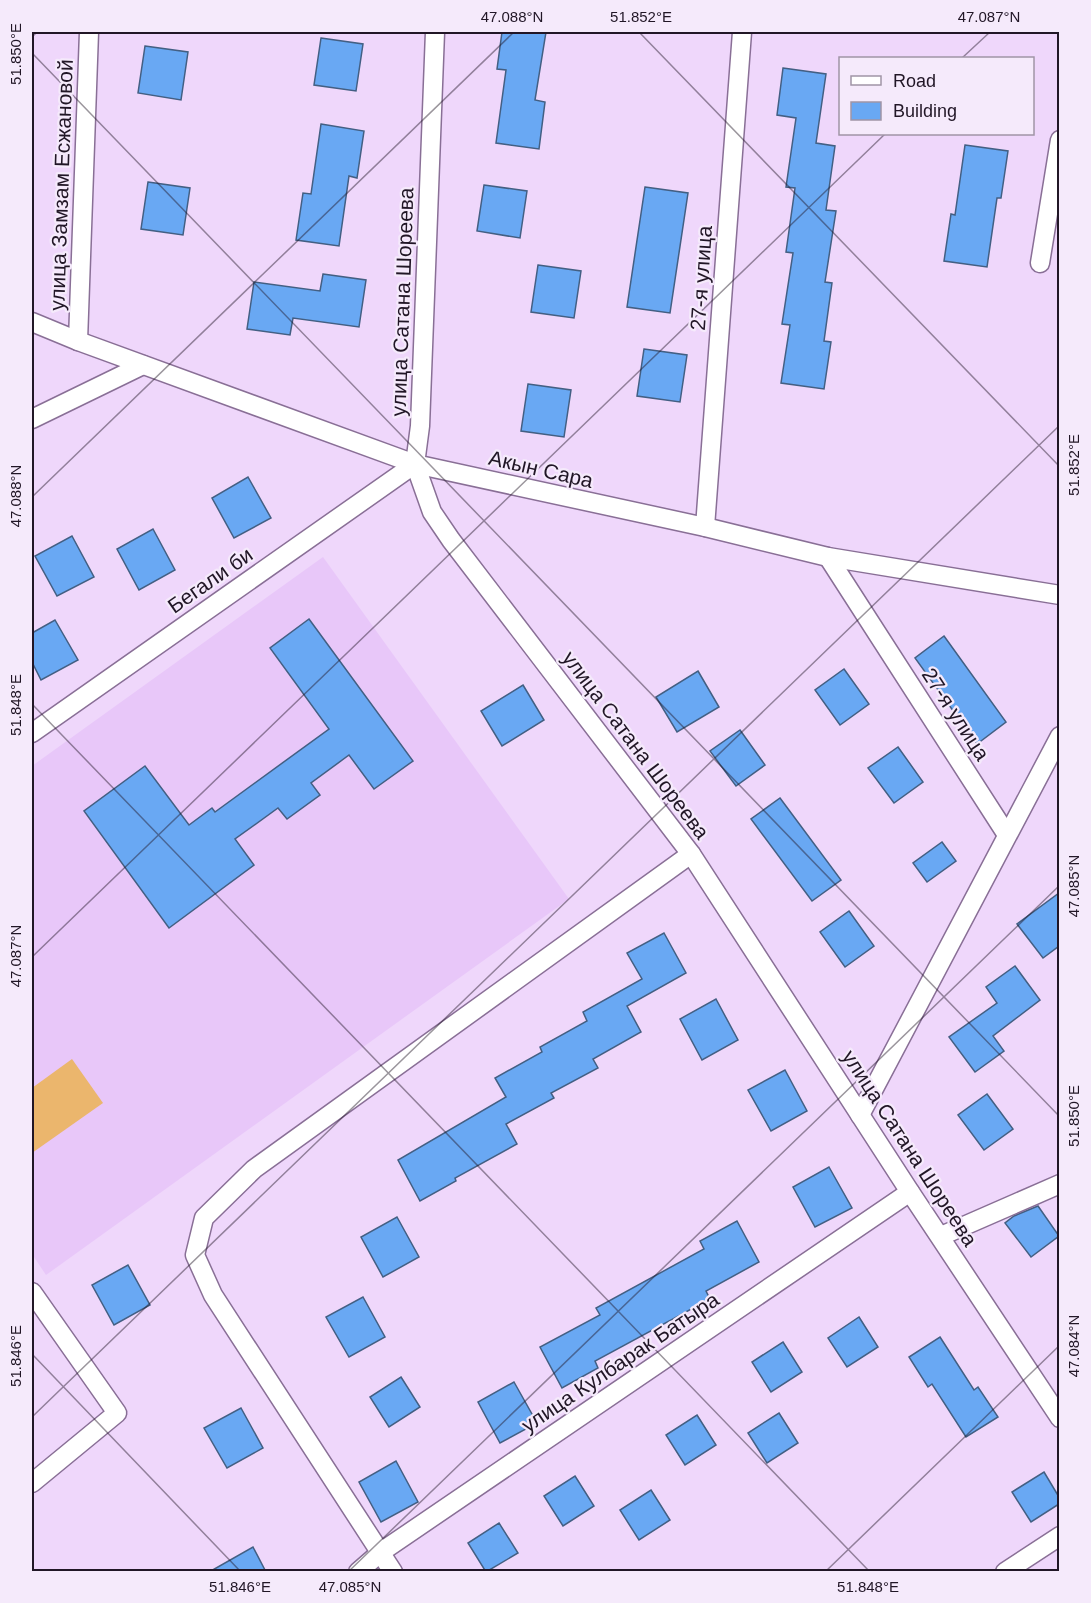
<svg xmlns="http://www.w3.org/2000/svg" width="1091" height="1603" font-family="Arial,sans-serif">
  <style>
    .built { fill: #e8c7f9 }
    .green { fill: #ebb66d }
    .building { fill: #69a8f3; stroke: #435f83; stroke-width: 1.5 }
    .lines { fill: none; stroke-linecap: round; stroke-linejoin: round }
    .minor-casing { stroke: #896f96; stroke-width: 21 }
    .minor { stroke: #fff; stroke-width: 18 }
    .ticks { fill: none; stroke: #211626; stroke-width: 1.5; stroke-opacity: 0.45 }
    .labels { text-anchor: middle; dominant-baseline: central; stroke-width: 4.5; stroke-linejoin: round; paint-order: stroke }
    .street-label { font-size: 21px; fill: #211626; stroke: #f5eafb }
    .neatline { fill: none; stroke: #211626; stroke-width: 2 }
    .ticks-label { font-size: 15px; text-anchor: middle; fill: #211626 }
  </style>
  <rect width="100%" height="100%" fill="#efd7fb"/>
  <path class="built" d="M323,557L569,899L46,1275L32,1254V766Z"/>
  <path class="green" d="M72,1059L103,1103L32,1153V1088Z"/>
  <g class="building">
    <path d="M502,32H546L535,100L545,102L539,149L496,143L506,70L497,69Z"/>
    <path d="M321,38L363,44L356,91L314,85Z"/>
    <path d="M145,46L188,52L181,100L138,93Z"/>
    <path d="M783,68L826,74L816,143L835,146L826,210L836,211L825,282L832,283L824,341L831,342L824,389L781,383L790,325L782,324L793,253L786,252L795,188L786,187L796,118L777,115Z"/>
    <path d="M321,124L364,131L357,178L349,176L339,246L296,240L303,193L311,194Z"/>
    <path d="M965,145L1008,151L1001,198H997L987,267L944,261L951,214L955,215Z"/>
    <path d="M148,182L190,188L183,235L141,229Z"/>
    <path d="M484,185L527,191L520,238L477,231Z"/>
    <path d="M645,187L688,193L670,313L627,307Z"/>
    <path d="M538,265L581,271L574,318L531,312Z"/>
    <path d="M323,274L366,280L359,327L293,318L290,335L247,329L254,282L320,291Z"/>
    <path d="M644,349L687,355L680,402L637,396Z"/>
    <path d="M528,384L571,390L564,437L521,431Z"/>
    <path d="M248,477L271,518L234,538L212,498Z"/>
    <path d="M153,529L175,570L139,590L117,549Z"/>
    <path d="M72,536L94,577L57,596L35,556Z"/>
    <path d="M309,619L413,761L374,789L349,755L311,783L320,795L287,819L278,808L235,839L254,865L169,928L84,811L145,766L189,825L212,808L215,812L329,729L270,648Z"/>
    <path d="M55,620L78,660L41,680L32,662V633Z"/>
    <path d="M944,636L1006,722L977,744L915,658Z"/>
    <path d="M844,669L869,704L840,725L815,690Z"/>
    <path d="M698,671L719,707L677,732L656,697Z"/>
    <path d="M523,685L544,720L502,746L481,711Z"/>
    <path d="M740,730L765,765L736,786L710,751Z"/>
    <path d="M898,747L923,782L894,803L868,768Z"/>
    <path d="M780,798L841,880L812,901L751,819Z"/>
    <path d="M942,842L956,861L927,882L913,863Z"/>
    <path d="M1059,893V946L1043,958L1017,924Z"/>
    <path d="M849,911L874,946L845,967L820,932Z"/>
    <path d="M664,933L686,973L627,1006L641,1032L593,1059L598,1068L551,1093L554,1098L506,1124L517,1144L455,1178L456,1181L420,1201L398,1160L506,1097L495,1078L542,1052L540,1047L587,1021L583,1012L642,979L627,953Z"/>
    <path d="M1015,966L1040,1000L993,1036L1004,1051L975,1072L949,1037L997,1003L986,987Z"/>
    <path d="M716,999L738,1040L702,1060L680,1019Z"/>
    <path d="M785,1070L807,1111L771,1131L748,1090Z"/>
    <path d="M987,1094L1013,1129L984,1150L958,1115Z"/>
    <path d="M829,1167L852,1208L815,1227L793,1187Z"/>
    <path d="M1038,1206L1059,1236L1031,1257L1005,1223L1014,1216Z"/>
    <path d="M397,1217L419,1257L383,1277L361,1237Z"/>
    <path d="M737,1221L759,1262L706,1291L710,1299L595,1361L598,1368L562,1388L540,1347L600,1315L596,1308L704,1249L700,1241Z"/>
    <path d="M128,1265L150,1305L114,1325L92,1285Z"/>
    <path d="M363,1297L385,1337L349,1357L326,1317Z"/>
    <path d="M859,1317L878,1347L847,1367L828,1338Z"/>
    <path d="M940,1337L974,1390L978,1387L998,1417L966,1437L932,1384L928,1387L909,1357Z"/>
    <path d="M783,1342L802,1372L771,1392L752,1362Z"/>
    <path d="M401,1377L420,1407L389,1427L370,1397Z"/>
    <path d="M514,1382L537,1423L500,1443L478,1402Z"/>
    <path d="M241,1408L263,1448L227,1468L204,1428Z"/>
    <path d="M779,1413L798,1443L767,1463L748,1433Z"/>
    <path d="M697,1415L716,1445L685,1465L666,1435Z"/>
    <path d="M396,1461L418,1502L381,1522L359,1482Z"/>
    <path d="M1044,1472L1059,1497V1504L1031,1522L1012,1492Z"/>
    <path d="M575,1476L594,1506L563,1526L544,1496Z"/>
    <path d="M651,1490L670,1520L639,1540L620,1510Z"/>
    <path d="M499,1523L518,1553L486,1572L468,1543Z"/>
    <path d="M253,1547L266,1572H209Z"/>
  </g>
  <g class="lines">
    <defs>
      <g id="minor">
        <path d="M435,32L420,426L415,464L432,512L451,540L691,854L910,1192L1060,1418"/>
        <path d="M1040,263L1060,140"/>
        <path d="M32,322L78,341L415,464L705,527L828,557L1060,595"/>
        <path d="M78,341L89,32"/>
        <path d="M32,419L143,365"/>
        <path d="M705,527L742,32"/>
        <path d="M828,557L1007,835"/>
        <path d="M32,733L415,464"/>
        <path d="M860,1115L1060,736"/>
        <path d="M941,1236L1060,1184"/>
        <path d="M32,1292L117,1413L32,1483"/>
        <path d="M358,1572L381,1552L910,1192"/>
        <path d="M393,1572L213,1295L195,1255L204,1218L254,1169L691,854"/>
        <path d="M1005,1572L1060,1536"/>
      </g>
    </defs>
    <use href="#minor" class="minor-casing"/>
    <use href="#minor" class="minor"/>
  </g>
  <path class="ticks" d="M639,32L1060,467M32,37L37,32M32,53L1060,1117M962,58L990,32M32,497L514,32M32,704L870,1572M32,957L885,134M32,1354L241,1572M32,1417L1060,425M348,1572L1060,885M825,1572L1060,1345"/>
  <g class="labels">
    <g class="street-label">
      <text transform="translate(61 185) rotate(-88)">улица Замзам Есжановой</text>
      <text transform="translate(701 278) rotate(-86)">27-я улица</text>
      <text transform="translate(402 302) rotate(-88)">улица Сатана Шореева</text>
      <text transform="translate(541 469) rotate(13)">Акын Сара</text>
      <text transform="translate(210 580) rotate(-35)">Бегали би</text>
      <text transform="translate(956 714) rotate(57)">27-я улица</text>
      <text transform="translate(636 745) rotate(53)">улица Сатана Шореева</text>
      <text transform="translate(910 1148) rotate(57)">улица Сатана Шореева</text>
      <text transform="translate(620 1362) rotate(-34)">улица Кулбарак Батыра</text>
    </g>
  </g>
  <rect width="1091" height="1603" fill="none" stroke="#f5eafb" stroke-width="66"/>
  <rect x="839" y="57" width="195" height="78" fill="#f5eafb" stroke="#a095a6" stroke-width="1.5"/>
  <rect x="851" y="76" width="30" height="9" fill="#ffffff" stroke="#a095a6" stroke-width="1.5"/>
  <text x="893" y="87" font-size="18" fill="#211626">Road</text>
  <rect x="851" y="102" width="30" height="18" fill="#69a8f3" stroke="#a095a6" stroke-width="1.5"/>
  <text x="893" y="117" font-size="18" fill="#211626">Building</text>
  <rect x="33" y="33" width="1025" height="1537" class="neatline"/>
  <g class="ticks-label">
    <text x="512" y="22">47.088°N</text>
    <text x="641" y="22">51.852°E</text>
    <text x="989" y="22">47.087°N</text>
    <text transform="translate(16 54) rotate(-90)" y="5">51.850°E</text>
    <text transform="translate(1074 465) rotate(-90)" y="5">51.852°E</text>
    <text transform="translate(16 496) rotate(-90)" y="5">47.088°N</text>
    <text transform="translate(16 705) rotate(-90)" y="5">51.848°E</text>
    <text transform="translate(1074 886) rotate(-90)" y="5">47.085°N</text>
    <text transform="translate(16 956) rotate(-90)" y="5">47.087°N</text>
    <text transform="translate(1074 1116) rotate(-90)" y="5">51.850°E</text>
    <text transform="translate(1074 1346) rotate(-90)" y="5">47.084°N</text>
    <text transform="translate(16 1356) rotate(-90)" y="5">51.846°E</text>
    <text x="240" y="1592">51.846°E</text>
    <text x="350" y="1592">47.085°N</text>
    <text x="868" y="1592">51.848°E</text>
  </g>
</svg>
